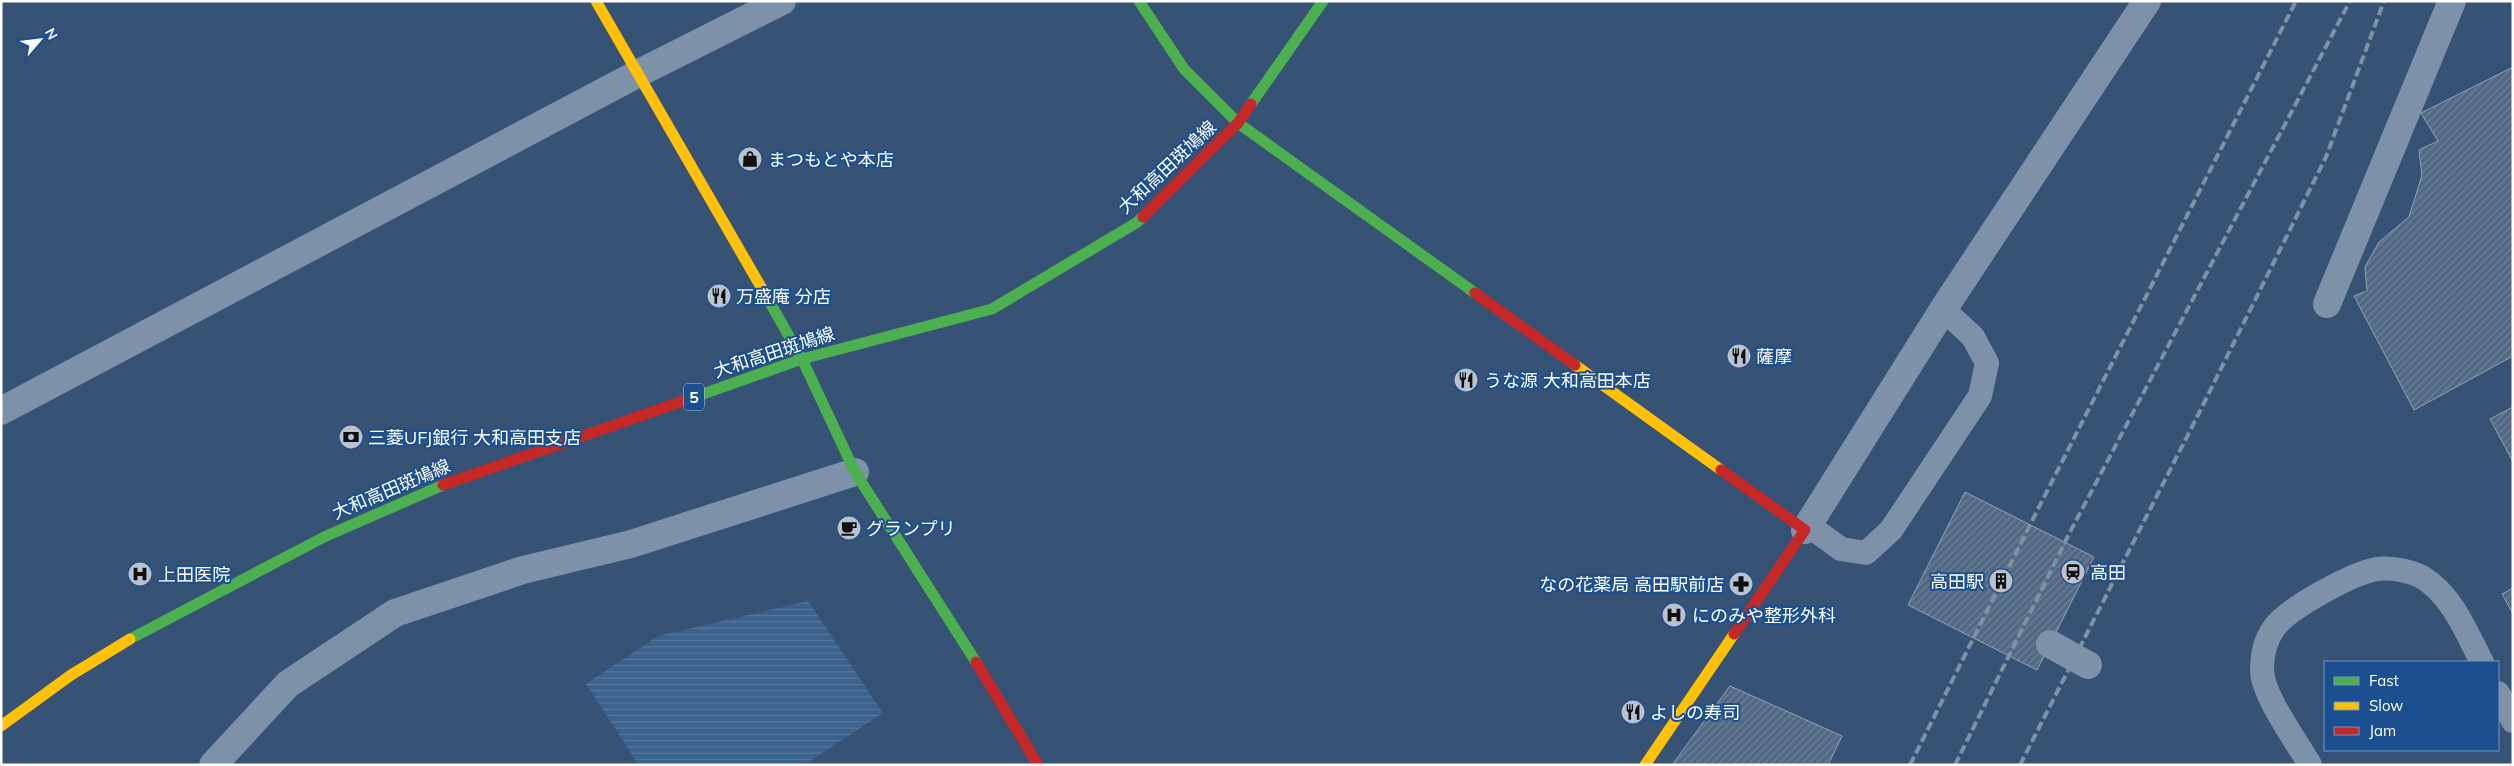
<svg xmlns="http://www.w3.org/2000/svg" width="2514" height="766" font-family="Mulish,'Noto Sans JP',sans-serif">
  <style>
    .water { fill: url(#water-rules) }
    .building { fill: url(#building-hatch); stroke: #92a2b6 }
    .lines { fill: none; stroke-linecap: round; stroke-linejoin: round }
    .lane { stroke: #7d92a8; stroke-width: 24 }
    .street { stroke: #7d92a8; stroke-width: 28 }
    .fast { stroke: #4caf50; stroke-width: 11 }
    .slow { stroke: #ffc107; stroke-width: 11 }
    .jam { stroke: #c62828; stroke-width: 11 }
    .rail { stroke: #7e92a7; stroke-width: 4; stroke-dasharray: 9 4; stroke-linecap: butt }
    .street-bridge { stroke: #7d92a8; stroke-width: 28 }
    .labels { text-anchor: middle; dominant-baseline: central; stroke-width: 4; stroke-linejoin: round; paint-order: stroke }
    .shield { fill: #1b4f8f; stroke: #bbcadd; stroke-width: 1 }
    .shield-label { font-size: 16px; font-weight: bold; fill: #fff }
    .poi-label { font-size: 18px; fill: #fff; stroke: #1b4f8f; text-anchor: start }
    .street-label { font-size: 18px; fill: #fff; stroke: #1b4f8f }
  </style>
  <defs>
    <pattern id="water-rules" width="6" height="5" patternUnits="userSpaceOnUse" patternTransform="scale(1.25)"><rect width="6" height="5" fill="#3b618d"/><path d="M0 2.5h6" fill="none" stroke="#58799e"/></pattern>
    <pattern id="building-hatch" width="6" height="6" patternUnits="userSpaceOnUse" patternTransform="scale(1.25)"><rect width="6" height="6" fill="#526984"/><path d="M-1 1l2-2M0 6l6-6M5 7l2-2" fill="none" stroke="#6c8096"/></pattern>
  </defs>
  <rect width="100%" height="100%" fill="#365274"/>
  <path class="water" d="M808,601L883,713L804,765H639L586,684L658,636Z"/>
  <g class="building">
    <path d="M2513,67V356L2414,410L2354,296L2367,291L2365,267L2379,242L2409,217L2422,175L2419,150L2438,141L2421,113Z"/>
    <path d="M2513,407V462L2490,419Z"/>
    <path d="M1965,492L2094,557L2037,670L1908,605Z"/>
    <path d="M2513,588V614L2502,594Z"/>
    <path d="M1730,686L1842,736L1828,765H1672Z"/>
  </g>
  <g class="lines">
    <g class="lane">
      <path d="M1808,525L1841,549L1866,553L1891,530L1980,396L1987,363L1973,337L1944,310"/>
      <path d="M2498,693L2513,721"/>
      <path d="M2310,765C2297,742 2263,696 2262,671C2262,656 2265,640 2274,628C2288,608 2353,573 2377,569C2391,567 2410,571 2422,577C2452,595 2466,632 2482,662"/>
    </g>
    <g class="street">
      <path d="M2327,304L2452,1"/>
      <path d="M1,411L639,73L782,1"/>
      <path d="M1805,530L1946,305L2147,1"/>
      <path d="M213,765L288,684L395,613L523,570L631,544L855,472"/>
    </g>
    <g class="fast">
      <path d="M1139,1L1184,69L1238,123L1475,293"/>
      <path d="M1251,104L1323,1"/>
      <path d="M765,294L802,359L855,472L976,662"/>
      <path d="M686,400L802,359L992,309L1136,223L1143,217"/>
      <path d="M130,639L324,537L443,485"/>
    </g>
    <g class="slow">
      <path d="M596,1L765,294"/>
      <path d="M1575,365L1721,470"/>
      <path d="M1,726L71,675L130,639"/>
      <path d="M1645,765L1734,634"/>
    </g>
    <g class="jam">
      <path d="M1143,217L1238,123L1251,104"/>
      <path d="M1475,293L1575,365"/>
      <path d="M1721,470L1805,530L1734,634"/>
      <path d="M443,485L686,400"/>
      <path d="M976,662L1038,765"/>
    </g>
    <g class="rail">
      <path d="M1910,765L2036,513L2296,1"/>
      <path d="M1955,765L2069,534L2350,1"/>
      <path d="M2020,765L2197,417L2326,157L2384,1"/>
    </g>
    <path class="street-bridge" d="M2050,644L2088,665"/>
  </g>
  <defs>
    <symbol id="shop-disc" viewBox="-11 -11 22 22"><circle r="9.5" fill="#b9c2ce" stroke="#1b4f8f"/><path d="M-5-2.5h2.3a2.7 3.5 0 0 1 5.4 0H5L5.5 6h-11ZM-1.5-2.5h3a1.5 2.3 0 0 0-3 0Z" fill="#111"/></symbol>
    <symbol id="restaurant-disc" viewBox="-11 -11 22 22"><circle r="9.5" fill="#b9c2ce" stroke="#1b4f8f"/><path d="M-5-6h1v4h1v-4h1v4h1v-4h1v5L-1.5 .5V6h-2V.5L-5-1ZM5-6V6H3V1.5H1.5Q1.5-4 5-6Z" fill="#111"/></symbol>
    <symbol id="bank-disc" viewBox="-11 -11 22 22"><circle r="9.5" fill="#b9c2ce" stroke="#1b4f8f"/><path d="M-6-4H6V4H-6ZM0-2.3a2.3 2.3 0 1 0 0 4.6a2.3 2.3 0 1 0 0-4.6Z" fill="#111"/></symbol>
    <symbol id="cafe-disc" viewBox="-11 -11 22 22"><circle r="9.5" fill="#b9c2ce" stroke="#1b4f8f"/><path d="M-5.5-4.5H6V0H3Q3 3.5 0 3.5H-2.5Q-5.5 3.5-5.5 0ZM3-3.2v2h1.7v-2ZM-6 4.5H4V6H-6Z" fill="#111"/></symbol>
    <symbol id="station-disc" viewBox="-11 -11 22 22"><circle r="9.5" fill="#b9c2ce" stroke="#1b4f8f"/><path d="M-3-6H3Q5-6 5-4V2Q5 4 3 4L4.5 6H3L1.5 4h-3L-3 6H-4.5L-3 4Q-5 4-5 2V-4Q-5-6-3-6ZM-3.5-4v3h7v-3ZM-3.5 1v1.5H-2V1ZM2 1v1.5H3.5V1Z" fill="#111"/></symbol>
    <symbol id="hospital-disc" viewBox="-11 -11 22 22"><circle r="9.5" fill="#b9c2ce" stroke="#1b4f8f"/><path d="M-5-5h3v3.5h4V-5h3V5h-3V1.5h-4V5h-3Z" fill="#111"/></symbol>
    <symbol id="building-disc" viewBox="-11 -11 22 22"><circle r="9.5" fill="#b9c2ce" stroke="#1b4f8f"/><path d="M-4-6H4V6H1V3H-1V6H-4ZM-2.5-4.3h1.7v1.8h-1.7ZM.8-4.3h1.7v1.8H.8ZM-2.5-1h1.7V.8h-1.7ZM.8-1h1.7V.8H.8Z" fill="#111"/></symbol>
    <symbol id="pharmacy-disc" viewBox="-11 -11 22 22"><circle r="9.5" fill="#b9c2ce" stroke="#1b4f8f"/><path d="M-2-6h4v4h4v4h-4v4h-4v-4h-4v-4h4Z" fill="#111"/></symbol>
  </defs>
  <g fill-rule="evenodd">
    <use href="#shop-disc" x="736" y="145" width="28" height="28"/>
    <use href="#restaurant-disc" x="705" y="282" width="28" height="28"/>
    <use href="#restaurant-disc" x="1725" y="342" width="28" height="28"/>
    <use href="#restaurant-disc" x="1452" y="366" width="28" height="28"/>
    <use href="#bank-disc" x="337" y="423" width="28" height="28"/>
    <use href="#cafe-disc" x="835" y="514" width="28" height="28"/>
    <use href="#station-disc" x="2059" y="558" width="28" height="28"/>
    <use href="#hospital-disc" x="126" y="560" width="28" height="28"/>
    <use href="#building-disc" x="1987" y="567" width="28" height="28"/>
    <use href="#pharmacy-disc" x="1727" y="570" width="28" height="28"/>
    <use href="#hospital-disc" x="1660" y="601" width="28" height="28"/>
    <use href="#restaurant-disc" x="1619" y="698" width="28" height="28"/>
  </g>
  <g class="labels">
    <rect class="shield" x="684" y="383.5" width="20" height="27" rx="4"/>
    <g class="shield-label">
      <text x="694" y="397">5</text>
    </g>
    <g class="poi-label">
      <text x="768" y="159">まつもとや本店</text>
      <text x="736" y="296">万盛庵 分店</text>
      <text x="1756" y="356">薩摩</text>
      <text x="1484" y="380">うな源 大和高田本店</text>
      <text x="368" y="437">三菱UFJ銀行 大和高田支店</text>
      <text x="866" y="528">グランプリ</text>
      <text x="2090" y="572">高田</text>
      <text x="158" y="574">上田医院</text>
      <text x="1984" y="581" text-anchor="end">高田駅</text>
      <text x="1724" y="584" text-anchor="end">なの花薬局 高田駅前店</text>
      <text x="1692" y="615">にのみや整形外科</text>
      <text x="1650" y="712">よしの寿司</text>
    </g>
    <g class="street-label">
      <text transform="translate(1167 167) rotate(-43)">大和高田斑鳩線</text>
      <text transform="translate(774 352) rotate(-18)">大和高田斑鳩線</text>
      <text transform="translate(391 489) rotate(-23)">大和高田斑鳩線</text>
    </g>
  </g>
  <rect width="2514" height="766" fill="none" stroke="#ffffff" stroke-width="5"/>
  <rect x="2324" y="661" width="175" height="90" fill="#1b4f8f" stroke="#7695bc"/>
  <rect x="2334" y="677" width="25" height="8" fill="#4caf50" stroke="#7695bc"/>
  <text x="2369" y="686" font-size="15" fill="#ffffff">Fast</text>
  <rect x="2334" y="702" width="25" height="8" fill="#ffc107" stroke="#7695bc"/>
  <text x="2369" y="711" font-size="15" fill="#ffffff">Slow</text>
  <rect x="2334" y="727" width="25" height="8" fill="#c62828" stroke="#7695bc"/>
  <text x="2369" y="736" font-size="15" fill="#ffffff">Jam</text>
  <g transform="translate(40 40) rotate(62)" stroke="#1b4f8f" stroke-width="4" paint-order="stroke">
  <path d="M0-4L9 19L0 12L-9 19Z" fill="#ffffff"/>
  <text y="-8" font-size="14" font-weight="bold" text-anchor="middle" fill="#ffffff">N</text>
  </g>
</svg>
